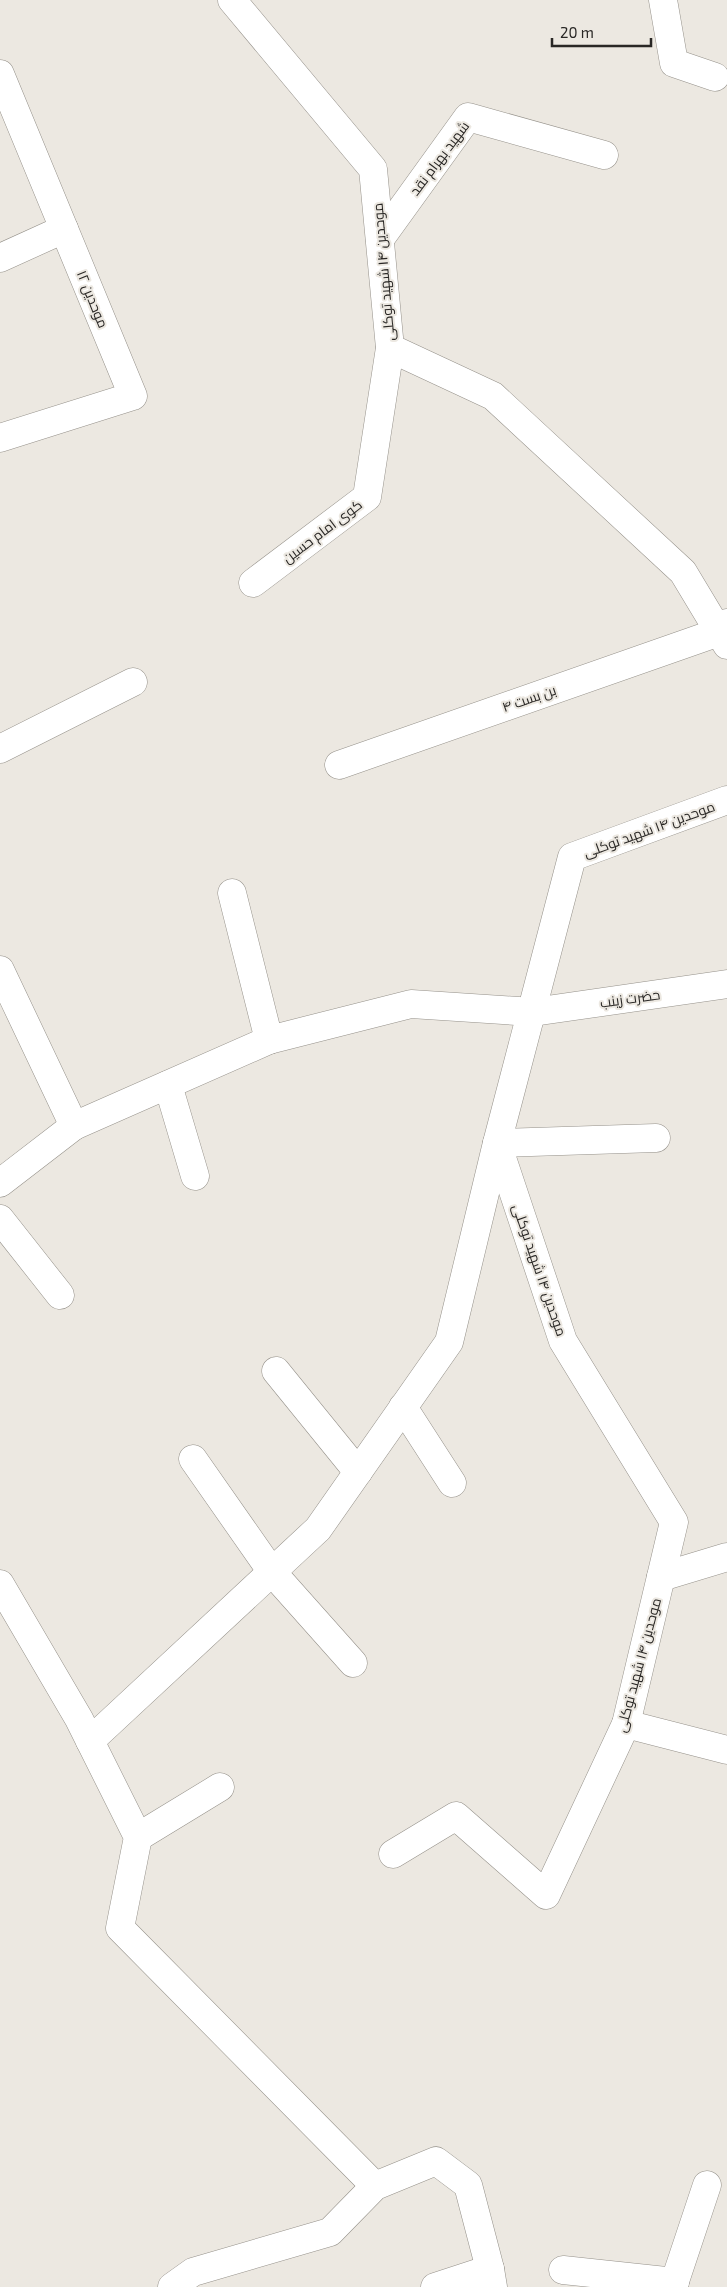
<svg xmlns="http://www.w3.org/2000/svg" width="727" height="2287" font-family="'Exo 2',Cairo,sans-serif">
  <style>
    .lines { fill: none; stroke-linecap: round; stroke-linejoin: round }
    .minor-casing { stroke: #95918a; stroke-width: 29 }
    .minor { stroke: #fff; stroke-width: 28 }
    .labels { text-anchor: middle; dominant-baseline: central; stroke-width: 4; stroke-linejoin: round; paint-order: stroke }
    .street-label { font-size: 14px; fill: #292725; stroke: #ece8e1 }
  </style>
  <rect width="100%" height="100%" fill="#ece8e1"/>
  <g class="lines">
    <defs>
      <g id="minor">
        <path d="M232,0L373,169L390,348L493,396L683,572L727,645"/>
        <path d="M663,0L674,63L715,77"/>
        <path d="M0,74L133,396L0,438"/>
        <path d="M380,239L468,117L604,155"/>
        <path d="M0,258L64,229"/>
        <path d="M253,583L367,497L390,348"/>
        <path d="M0,749L133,682"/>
        <path d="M339,765L719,632L727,623"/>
        <path d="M232,893L269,1040"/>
        <path d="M0,970L74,1126"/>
        <path d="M168,1085L195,1176"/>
        <path d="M0,1183L74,1126L269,1040L411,1004L533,1012L727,984"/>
        <path d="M0,1219L60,1295"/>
        <path d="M276,1371L358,1472"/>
        <path d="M403,1407L452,1483"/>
        <path d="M193,1459L272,1572L353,1663"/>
        <path d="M661,1577L727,1557"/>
        <path d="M0,1584L79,1719L138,1837L120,1928L375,2186"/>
        <path d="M626,1724L727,1750"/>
        <path d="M90,1741L318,1529L449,1342L497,1143L656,1138"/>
        <path d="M138,1837L220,1787"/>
        <path d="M393,1854L456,1816L546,1895L626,1724L674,1522L563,1341L497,1143L572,857L727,800"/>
        <path d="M563,2270L675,2282"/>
        <path d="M172,2287L193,2272L330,2232L375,2186L436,2161L468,2185L490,2269L493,2287"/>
        <path d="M435,2287L490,2269"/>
        <path d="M673,2287L707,2185"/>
      </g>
    </defs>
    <use href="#minor" class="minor-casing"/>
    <use href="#minor" class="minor"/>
  </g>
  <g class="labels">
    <g class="street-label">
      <text transform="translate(439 158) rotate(-53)">شهید بهرام نقد</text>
      <text transform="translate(383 272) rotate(-95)">موحدین ۱۴ شهید توکلی</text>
      <text transform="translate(93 299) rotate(68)">موحدین ۱۲</text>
      <text transform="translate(322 531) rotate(-37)">کوی امام حسین</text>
      <text transform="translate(529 698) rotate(-19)">بن بست ۴</text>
      <text transform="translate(649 829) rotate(-20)">موحدین ۱۴ شهید توکلی</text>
      <text transform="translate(630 998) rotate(-8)">حضرت زینب</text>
      <text transform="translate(540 1270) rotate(71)">موحدین ۱۴ شهید توکلی</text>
      <text transform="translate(638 1665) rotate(-75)">موحدین ۱۴ شهید توکلی</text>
    </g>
  </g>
  <path d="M552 38v8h99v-8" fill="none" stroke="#292725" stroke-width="2.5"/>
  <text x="560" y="38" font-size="15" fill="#292725" stroke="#ece8e1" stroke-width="4" paint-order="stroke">20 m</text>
</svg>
